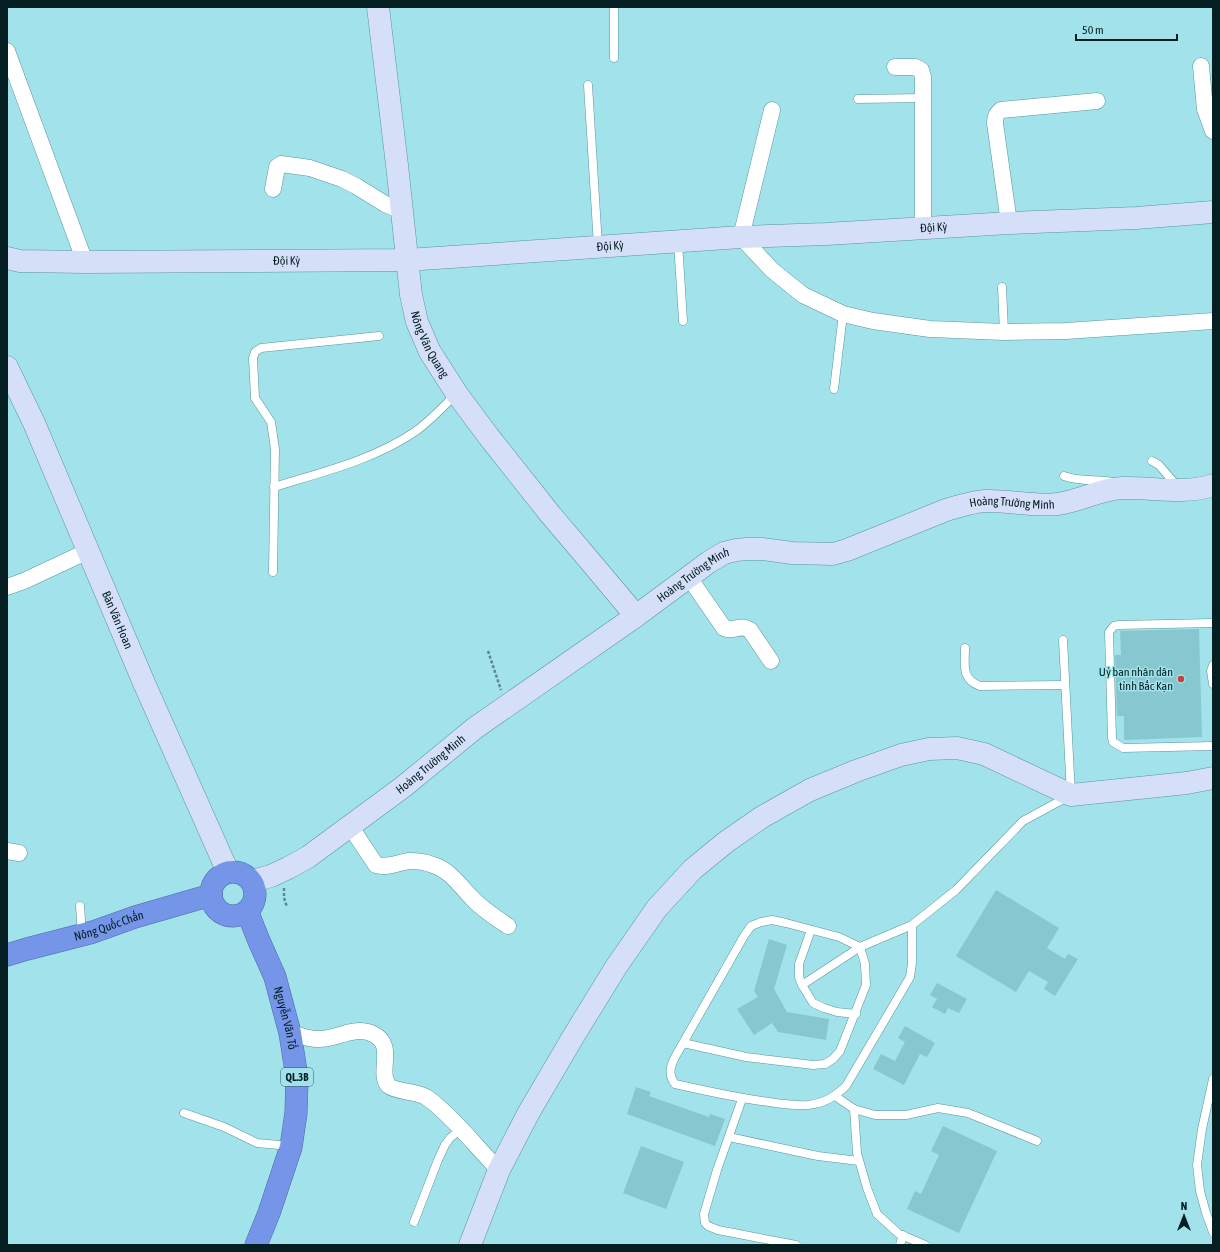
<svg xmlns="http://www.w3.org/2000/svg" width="1220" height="1252" font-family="'Asap Condensed',sans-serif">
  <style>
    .building { fill: #87c7cf }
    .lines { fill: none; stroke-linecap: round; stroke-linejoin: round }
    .lane-casing { stroke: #58969e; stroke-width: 9 }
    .street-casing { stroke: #58969e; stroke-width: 17 }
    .secondary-casing { stroke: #58969e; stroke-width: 23 }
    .highway-casing { stroke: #4d6ba3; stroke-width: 23 }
    .path { stroke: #5b8a90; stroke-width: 2.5; stroke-dasharray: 3 2; stroke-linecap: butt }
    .lane { stroke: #fff; stroke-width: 8 }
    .street { stroke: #fff; stroke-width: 16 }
    .secondary { stroke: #d5dff8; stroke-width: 22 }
    .highway { stroke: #7495e8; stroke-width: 22 }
    .poi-dot { fill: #cc3e38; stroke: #a2e2ea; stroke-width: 1.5 }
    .labels { text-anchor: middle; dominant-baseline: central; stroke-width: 3; stroke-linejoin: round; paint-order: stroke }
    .shield { fill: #a2e2ea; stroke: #33595e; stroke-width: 1 }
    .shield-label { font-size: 11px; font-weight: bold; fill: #041e22 }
    .street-label { font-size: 12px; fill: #041e22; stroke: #a2e2ea }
    .poi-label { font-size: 12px; fill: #041e22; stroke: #a2e2ea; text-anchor: end }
  </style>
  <rect width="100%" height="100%" fill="#a2e2ea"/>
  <g class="building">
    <path d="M1199,629L1202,737L1124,740V716H1117L1115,655H1121L1120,631Z"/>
    <path d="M996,890L1059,928L1047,948L1065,959L1068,954L1078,959L1055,996L1044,989L1048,982L1029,971L1016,992L956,956Z"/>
    <path d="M769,939L787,945L774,989L787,1012L829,1019L826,1040L778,1032L772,1023L754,1035L737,1009L758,997L754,991Z"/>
    <path d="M937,983L967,999L959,1013L948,1008L945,1014L932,1007L937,999L930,995Z"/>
    <path d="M905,1026L935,1043L927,1057L920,1054L904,1085L873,1069L881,1054L895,1061L905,1042L898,1038Z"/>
    <path d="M636,1087L651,1092L649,1096L709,1117L710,1114L725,1119L715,1146L627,1114Z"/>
    <path d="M943,1126L997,1151L959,1233L907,1209L915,1191L921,1194L939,1155L931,1151Z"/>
    <path d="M641,1146L684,1162L666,1209L623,1193Z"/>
  </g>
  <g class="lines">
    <defs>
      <g id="lane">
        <path d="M614,7V58"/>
        <path d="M588,85L598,246"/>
        <path d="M858,99L923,98"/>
        <path d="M678,242L683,321"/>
        <path d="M1002,287L1004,332"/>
        <path d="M834,389L843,314"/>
        <path d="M1152,461L1159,465L1177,486"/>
        <path d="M1064,476C1079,482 1097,479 1113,482"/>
        <path d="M274,487C322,472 374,460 416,431C431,420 443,407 456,394"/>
        <path d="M273,572L275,449L271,422L255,398L253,358L255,352L261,348L379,336"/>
        <path d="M1213,623L1119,625L1114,626L1109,632L1112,738L1113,742L1123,748L1213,746"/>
        <path d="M965,648C965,665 961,679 980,686L1065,685"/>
        <path d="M1213,665L1211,671L1213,684"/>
        <path d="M80,906L82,935"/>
        <path d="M811,930L799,964V977L802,985L813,1003L824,1008L837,1012L856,1014"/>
        <path d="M802,985L860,947L912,925L956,890L1023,821L1071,795L1063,640"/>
        <path d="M683,1043L746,1057L813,1065L825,1064L833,1059L840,1051L866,985L865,964L860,947L839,937L786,923L772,920L761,922L751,926L744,936L683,1043C676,1056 664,1070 675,1084C706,1091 737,1098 769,1102C782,1104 795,1106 808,1105C825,1103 834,1097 846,1086L910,977L912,963V925"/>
        <path d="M1213,1079L1202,1129L1197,1165L1200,1191L1206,1213L1213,1232"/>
        <path d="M835,1096L854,1109L875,1115H906L938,1108L968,1113L1037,1141"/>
        <path d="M742,1099L717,1170L704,1214L705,1223L708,1226L718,1230L796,1245"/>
        <path d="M854,1109L857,1153L867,1188L877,1214L899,1234L925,1245"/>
        <path d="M184,1113L224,1127L257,1143L290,1146"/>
        <path d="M729,1137L818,1156L859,1161"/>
        <path d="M414,1222L438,1160L445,1145L450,1138L461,1129"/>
        <path d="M900,1245L903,1235"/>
      </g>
      <g id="street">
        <path d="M7,51L85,262"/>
        <path d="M1201,66L1205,109L1213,131"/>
        <path d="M895,67H915L921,70L923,77V228"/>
        <path d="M772,110L741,237L772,270L803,295L843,314L873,321L930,329L1004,332L1066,331L1213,321"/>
        <path d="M273,189L277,167L281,164L310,168L342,179L356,186L385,204L402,211"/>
        <path d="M1009,223L995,123C995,117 996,114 1001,110L1097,101"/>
        <path d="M688,576L724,628C733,633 739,623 750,630L771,661"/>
        <path d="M7,587L24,581L88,551"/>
        <path d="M350,826L376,865C388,868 397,863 409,861C417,861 426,862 433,865C450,870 460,886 472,898C482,909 496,918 508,926"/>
        <path d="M7,851L19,853"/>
        <path d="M290,1033C299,1035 308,1039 317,1039C336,1040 354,1025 373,1034C397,1045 376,1074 389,1086C396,1092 416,1091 426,1097C432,1101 438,1106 443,1111C463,1129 480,1151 499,1170"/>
      </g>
      <g id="secondary">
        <path id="s1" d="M378,7L397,165L411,295L417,322L430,352L457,394L489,437L550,514L589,560L636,616"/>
        <path id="s2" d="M7,258L20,261L85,262L407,260L741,237L826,234L1009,223L1136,218L1213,212"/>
        <path id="s3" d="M7,367L34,423L144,683L228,872"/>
        <path id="s4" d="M252,881L271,876L288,868L308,857L403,787L475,728L636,616L709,562L724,553L736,550L747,549H762L792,553L833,554L847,550L946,510C959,506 972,502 985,501C1009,500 1033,507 1058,504C1080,501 1100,489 1122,488C1152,487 1184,495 1213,485"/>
        <path d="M470,1245L499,1170L529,1112L573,1037L616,967L657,908L693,869L726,842L762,817L810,790L856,771L901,755L929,749L957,748L984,754L1071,795L1187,783L1213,778"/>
      </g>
      <g id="highway">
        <circle cx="233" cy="894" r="22"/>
        <path id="s5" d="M247,911L259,941L275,977L290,1033L297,1078L296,1113L291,1147L269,1213L256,1245"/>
        <path id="s6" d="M7,955L27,949L93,932L135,917L211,895"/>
      </g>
    </defs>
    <use href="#lane" class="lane-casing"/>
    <use href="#street" class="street-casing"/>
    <use href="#secondary" class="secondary-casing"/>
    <use href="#highway" class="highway-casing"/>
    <g class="path">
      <path d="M488,651L501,690"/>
      <path d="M284,888V898L287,907"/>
    </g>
    <use href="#lane" class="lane"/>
    <use href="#street" class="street"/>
    <use href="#secondary" class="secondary"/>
    <use href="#highway" class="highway"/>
  </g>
  <circle class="poi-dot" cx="1181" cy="679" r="4"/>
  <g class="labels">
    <rect class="shield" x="281" y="1068" width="32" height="18" rx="3"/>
    <g class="shield-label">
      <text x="297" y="1077">QL.3B</text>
    </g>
    <g class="street-label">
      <text stroke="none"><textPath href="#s2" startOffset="928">Đội Kỳ</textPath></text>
      <text stroke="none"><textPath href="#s2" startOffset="604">Đội Kỳ</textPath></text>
      <text stroke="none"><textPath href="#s2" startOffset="280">Đội Kỳ</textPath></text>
      <text stroke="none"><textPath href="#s1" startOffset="343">Nông Văn Quang</textPath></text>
      <text stroke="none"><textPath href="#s4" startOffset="875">Hoàng Trường Minh</textPath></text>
      <text stroke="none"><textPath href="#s4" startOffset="539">Hoàng Trường Minh</textPath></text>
      <text stroke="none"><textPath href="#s3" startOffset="276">Bàn Văn Hoan</textPath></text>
      <text stroke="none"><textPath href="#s4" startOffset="215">Hoàng Trường Minh</textPath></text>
      <text stroke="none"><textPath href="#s6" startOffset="106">Nông Quốc Chấn</textPath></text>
      <text stroke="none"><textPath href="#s5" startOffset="114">Nguyễn Văn Tố</textPath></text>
    </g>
    <g class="poi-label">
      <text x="1173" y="672">Uỷ ban nhân dân<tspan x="1173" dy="14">tỉnh Bắc Kạn</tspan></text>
    </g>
  </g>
  <rect width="1220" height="1252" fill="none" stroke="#041e22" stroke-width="16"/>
  <g transform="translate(1184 1216)" stroke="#a2e2ea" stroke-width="3" paint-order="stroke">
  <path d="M0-3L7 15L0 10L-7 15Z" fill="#041e22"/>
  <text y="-6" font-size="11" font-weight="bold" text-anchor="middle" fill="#041e22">N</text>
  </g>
  <path d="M1076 34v6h101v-6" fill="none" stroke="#041e22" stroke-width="2"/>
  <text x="1082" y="34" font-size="12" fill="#041e22" stroke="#a2e2ea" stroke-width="3" paint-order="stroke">50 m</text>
</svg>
